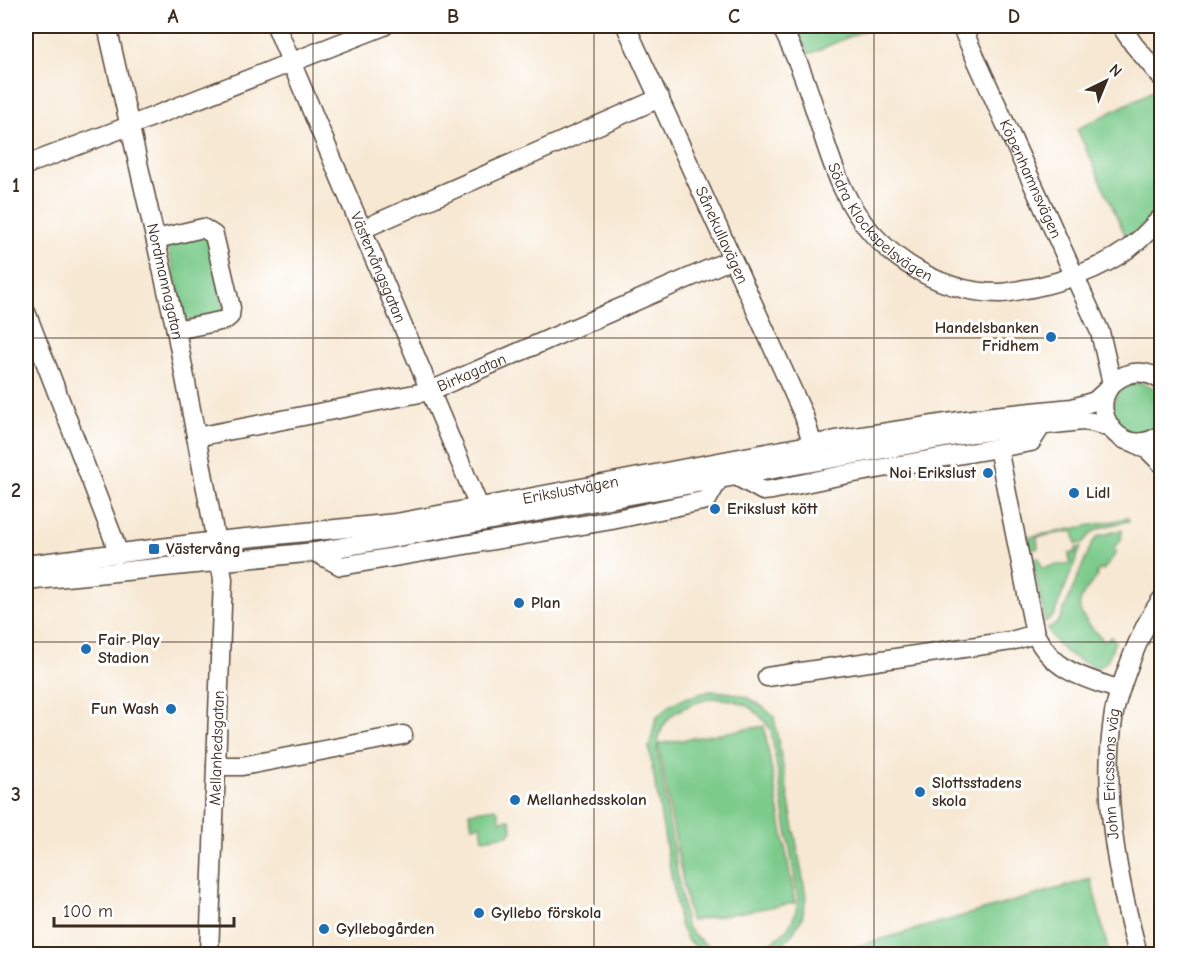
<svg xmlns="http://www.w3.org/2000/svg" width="1187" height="980" font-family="'Comic Neue',sans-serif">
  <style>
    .green { fill: #7ccb8b; stroke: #5c7a54; stroke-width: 1.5; fill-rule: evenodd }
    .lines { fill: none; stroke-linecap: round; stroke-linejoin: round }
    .minor-casing { stroke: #574639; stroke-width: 21 }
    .minor { stroke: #fff; stroke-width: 18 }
    .grid { fill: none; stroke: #3b2a1e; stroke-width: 1.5; stroke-opacity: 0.55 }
    .poi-dot { fill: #1f6fb2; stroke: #fff; stroke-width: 2 }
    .labels { text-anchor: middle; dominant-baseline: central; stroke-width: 6; stroke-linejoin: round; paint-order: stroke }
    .street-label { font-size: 16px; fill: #3b2a1e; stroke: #fff }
    .poi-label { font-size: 16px; font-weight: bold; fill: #3b2a1e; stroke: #fff; text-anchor: start }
    .neatline { fill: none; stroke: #3b2a1e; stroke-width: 2 }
    .grid-label { font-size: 20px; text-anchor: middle; font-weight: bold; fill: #3b2a1e }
  </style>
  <rect width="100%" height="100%" fill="#fff"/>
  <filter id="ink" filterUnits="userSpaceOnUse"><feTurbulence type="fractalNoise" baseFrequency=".0167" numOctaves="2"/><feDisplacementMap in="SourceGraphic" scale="12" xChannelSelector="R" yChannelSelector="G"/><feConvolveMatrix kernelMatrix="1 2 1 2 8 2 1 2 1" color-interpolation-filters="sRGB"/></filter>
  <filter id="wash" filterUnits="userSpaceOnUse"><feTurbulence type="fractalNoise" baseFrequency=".008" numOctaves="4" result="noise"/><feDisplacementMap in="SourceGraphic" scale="24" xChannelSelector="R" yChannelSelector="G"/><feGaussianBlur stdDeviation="1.35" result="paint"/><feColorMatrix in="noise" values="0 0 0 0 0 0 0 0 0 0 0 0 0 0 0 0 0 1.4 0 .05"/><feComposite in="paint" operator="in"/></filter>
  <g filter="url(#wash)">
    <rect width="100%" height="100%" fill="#f7e8d3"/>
    <g class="green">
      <path d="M795,26H874L809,54Z"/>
      <path d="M1161,87V205L1157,213L1127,239L1077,129Z"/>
      <path d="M206,234L225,310L223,315L186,321L167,245Z"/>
      <circle cx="1138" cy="408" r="25"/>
      <path d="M1128,518L1129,521C1110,525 1094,526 1083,543L1076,544L1073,531L1037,537L1038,548L1031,549L1029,537Z"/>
      <path d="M1122,530L1121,540L1113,549L1117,552L1103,570L1100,569L1096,573L1098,576C1067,608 1079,613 1104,641L1111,637L1115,641C1111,651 1109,665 1097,667C1075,661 1057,650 1047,628L1055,625L1060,619L1092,543L1099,536Z"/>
      <path d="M1081,547L1054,615L1045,622L1032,558H1039L1042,568L1070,563L1069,554L1076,552V548Z"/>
      <path d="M710,691C739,692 753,696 774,717L806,897L802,918L793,933L782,945L763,954H708L688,941L680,925L649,748L656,718L669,706L682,699ZM711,698C739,699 755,705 771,730L798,899C795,931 773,948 742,950C735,951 726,952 719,951C706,947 694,936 686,926L657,750L658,744L690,921L795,903L764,726L658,744C661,713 685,706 711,698Z"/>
      <path d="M495,808L498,811L500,821L510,819L512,830L508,835L483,839L481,825L472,826L469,812Z"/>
      <path d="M1091,879L1109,954H824H830Z"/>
    </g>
  </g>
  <g filter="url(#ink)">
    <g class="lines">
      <defs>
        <g id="minor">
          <path id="s1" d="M107,26L176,330L223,579L209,954"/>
          <path id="s2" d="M276,26L480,509"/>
          <path id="s3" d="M626,26L769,339L804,416L813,446"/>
          <path id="s4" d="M780,26C786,34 790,45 794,54C815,98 823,148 844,191C872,250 934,293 1000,293C1010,293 1022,289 1032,288C1069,280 1110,266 1139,240C1147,233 1154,225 1162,217"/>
          <path id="s5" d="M961,26L1100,332L1112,384"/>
          <path d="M1121,26L1134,45L1162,78"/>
          <path d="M26,165L129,126L384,26"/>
          <path d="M363,229L660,98"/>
          <path d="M156,239L203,228L214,235L231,308L230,316L225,320L176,330"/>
          <path d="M26,312L114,540L118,554"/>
          <path d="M1162,381C1151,373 1139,370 1126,375C1077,394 1116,467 1162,434"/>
          <path id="s6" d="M196,437L430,391L732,259"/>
          <path d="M1135,443L1148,450L1162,464"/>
          <path d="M998,448L1035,634C1054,672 1083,677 1120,690"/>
          <path d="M736,476L763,491L772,490L843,475L1031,442L1042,425"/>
          <path d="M315,552L341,566L612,520L707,500L719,479"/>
          <path id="s7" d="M26,565L216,541L396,523L836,440L993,416L1072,408L1095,401L1108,389"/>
          <path d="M26,581L315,552L973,433L1082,421L1092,422L1110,428"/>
          <path d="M767,677L1011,641L1035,634"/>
          <path d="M216,766H242L403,735"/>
          <path id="s8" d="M1138,954C1117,876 1101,794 1114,713C1117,697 1123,681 1129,665C1137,643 1147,619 1162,599"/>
        </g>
      </defs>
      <use href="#minor" class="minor-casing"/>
      <use href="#minor" class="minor"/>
    </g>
  </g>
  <path class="grid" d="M313,26V954M594,26V954M874,26V954M26,338H1162M26,642H1162"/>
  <g class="poi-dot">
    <circle cx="1051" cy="337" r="6"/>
    <circle cx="988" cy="473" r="6"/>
    <circle cx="1074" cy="493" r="6"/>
    <circle cx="715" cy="509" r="6"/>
    <rect x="148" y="543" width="12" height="12" rx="3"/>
    <circle cx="519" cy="603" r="6"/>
    <circle cx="86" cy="649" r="6"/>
    <circle cx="171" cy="709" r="6"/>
    <circle cx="920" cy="792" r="6"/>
    <circle cx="515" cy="800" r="6"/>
    <circle cx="479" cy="913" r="6"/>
    <circle cx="324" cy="929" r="6"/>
  </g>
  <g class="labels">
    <g class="street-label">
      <text stroke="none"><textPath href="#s5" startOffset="168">Köpenhamnsvägen</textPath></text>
      <text stroke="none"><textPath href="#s4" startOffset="225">Södra Klockspelsvägen</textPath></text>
      <text stroke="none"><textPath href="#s3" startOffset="230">Sånekullavägen</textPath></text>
      <text stroke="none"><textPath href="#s2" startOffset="262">Västervångsgatan</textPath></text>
      <text stroke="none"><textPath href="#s1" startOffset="262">Nordmannagatan</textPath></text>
      <text stroke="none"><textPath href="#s6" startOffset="284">Birkagatan</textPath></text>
      <text stroke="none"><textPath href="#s7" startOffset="550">Erikslustvägen</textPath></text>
      <text transform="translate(217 748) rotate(-88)">Mellanhedsgatan</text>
      <text stroke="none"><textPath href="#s8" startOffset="183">John Ericssons väg</textPath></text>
    </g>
    <g class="poi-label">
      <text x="1039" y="328" text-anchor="end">Handelsbanken<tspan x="1039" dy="18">Fridhem</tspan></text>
      <text x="976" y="473" text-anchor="end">Noi Erikslust</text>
      <text x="1086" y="493">Lidl</text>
      <text x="727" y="509">Erikslust kött</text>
      <text x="166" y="549">Västervång</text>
      <text x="531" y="603">Plan</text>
      <text x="98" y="640">Fair Play<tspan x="98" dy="18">Stadion</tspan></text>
      <text x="159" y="709" text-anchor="end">Fun Wash</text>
      <text x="932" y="783">Slottsstadens<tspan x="932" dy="18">skola</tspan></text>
      <text x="527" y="800">Mellanhedsskolan</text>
      <text x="491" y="913">Gyllebo förskola</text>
      <text x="336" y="929">Gyllebogården</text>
    </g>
  </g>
  <rect width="1187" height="980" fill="none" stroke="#fff" stroke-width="66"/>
  <g transform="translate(1106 81) rotate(43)" stroke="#ffffff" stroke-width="4.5" paint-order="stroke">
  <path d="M0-4.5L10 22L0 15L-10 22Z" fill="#3b2a1e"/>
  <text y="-9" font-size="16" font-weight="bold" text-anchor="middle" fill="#3b2a1e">N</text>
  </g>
  <path d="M54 917v9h180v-9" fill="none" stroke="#3b2a1e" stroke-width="3"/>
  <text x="63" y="917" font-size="18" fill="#3b2a1e" stroke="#ffffff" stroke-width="4.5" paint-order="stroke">100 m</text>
  <rect x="33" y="33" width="1121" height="914" class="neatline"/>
  <g class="grid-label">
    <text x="173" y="23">A</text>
    <text x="453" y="23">B</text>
    <text x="734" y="23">C</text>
    <text x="1014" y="23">D</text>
    <text x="16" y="192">1</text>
    <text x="16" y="497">2</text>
    <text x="16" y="801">3</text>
  </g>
</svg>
